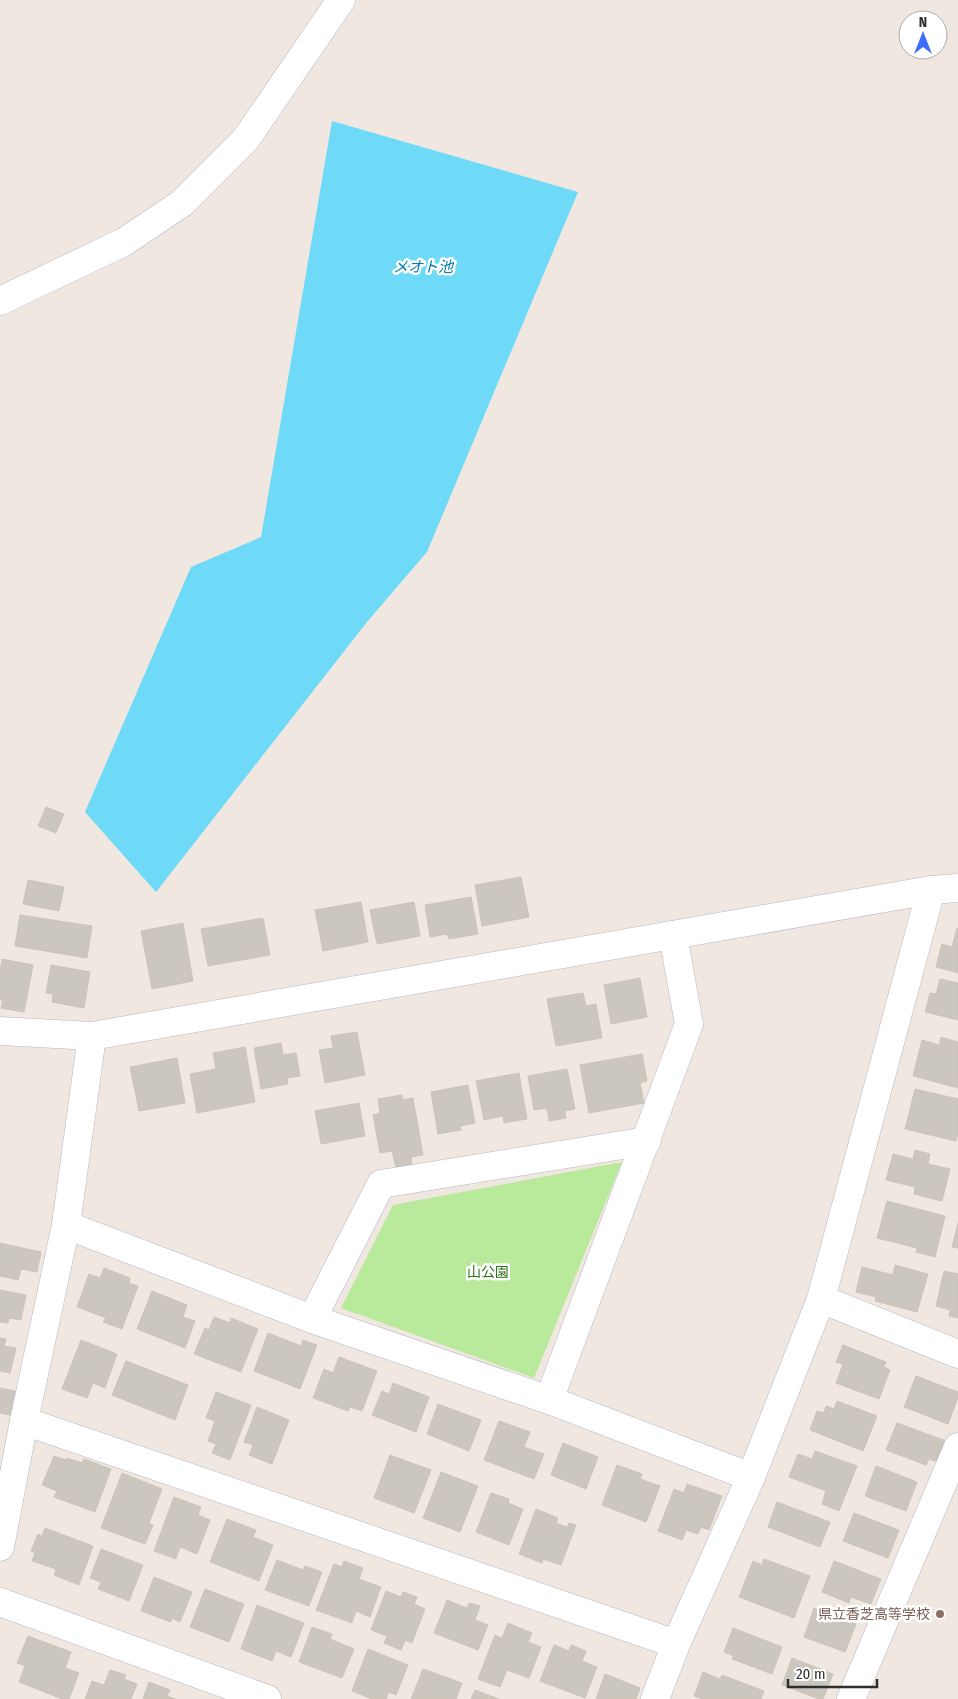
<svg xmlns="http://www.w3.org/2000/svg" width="958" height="1699" font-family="'Fira Sans Condensed','Noto Sans JP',sans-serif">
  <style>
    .green { fill: #b9e99a }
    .water { fill: #6edaf7 }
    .building { fill: #cbc6be; stroke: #ccc4b9 }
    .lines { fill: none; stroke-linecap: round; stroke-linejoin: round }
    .minor-casing { stroke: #b4b7c2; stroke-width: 29 }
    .minor { stroke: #fff; stroke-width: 28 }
    .education-dot { fill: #8d6e63; stroke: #fff; stroke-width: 2 }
    .labels { text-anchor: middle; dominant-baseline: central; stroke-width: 5; stroke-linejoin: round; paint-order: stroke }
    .park-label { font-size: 14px; fill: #2e7216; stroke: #fff }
    .education-label { font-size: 14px; fill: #785e54; stroke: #fff; text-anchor: end }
    .water-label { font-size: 15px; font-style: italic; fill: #057bab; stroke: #fff }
  </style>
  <rect width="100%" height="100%" fill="#f0e8e0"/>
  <path class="green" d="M622,1162L534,1378L341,1308L393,1205Z"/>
  <path class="water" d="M332,121L578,192L427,552L367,622L156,892L85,812L191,567L261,537Z"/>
  <g class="building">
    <path d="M46,807L64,814L56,833L38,826Z"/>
    <path d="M521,877L529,917L482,926L475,885Z"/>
    <path d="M28,880L64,887L59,911L23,904Z"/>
    <path d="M471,897L478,934L449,939L447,934L430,937L425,905Z"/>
    <path d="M361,902L368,942L323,951L315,910Z"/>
    <path d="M414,902L420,936L377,944L370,910Z"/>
    <path d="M20,915L92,926L87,958L15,946Z"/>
    <path d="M263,918L270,955L208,966L201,929Z"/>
    <path d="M183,923L193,981L152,989L141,931Z"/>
    <path d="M957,928L958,929V973L936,967L942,944L952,947Z"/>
    <path d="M2,959L33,965L24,1012L1,1008L3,1000H0V971Z"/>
    <path d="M51,965L90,972L84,1008L52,1002L53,994L46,993Z"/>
    <path d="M640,978L647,1017L611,1024L604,985Z"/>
    <path d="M940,979L958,983V1020L925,1012L930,993L936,994Z"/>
    <path d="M583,993L586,1006L596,1004L602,1038L556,1046L547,999Z"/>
    <path d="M357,1032L365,1075L325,1083L319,1050L333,1048L331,1036Z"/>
    <path d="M941,1037L958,1042V1088L913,1076L922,1040L939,1045Z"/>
    <path d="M281,1043L283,1055L296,1053L300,1076L287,1078L288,1084L261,1089L254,1048Z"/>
    <path d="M245,1047L255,1102L197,1113L190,1074L216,1069L213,1053Z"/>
    <path d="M642,1054L647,1081L640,1083L644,1103L589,1113L580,1065Z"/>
    <path d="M177,1058L185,1103L139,1111L130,1067Z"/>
    <path d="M567,1069L575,1109L565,1111L566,1118L549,1121L547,1108L534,1110L528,1076Z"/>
    <path d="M519,1073L527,1119L504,1123L503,1116L484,1120L476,1081Z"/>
    <path d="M468,1085L475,1123L460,1126L461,1130L438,1134L431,1092Z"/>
    <path d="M915,1089L958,1099V1134L956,1141L905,1129Z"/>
    <path d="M402,1095L403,1100L413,1098L423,1155L411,1157L412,1165L396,1168L392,1151L380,1153L373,1115L380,1113L378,1099Z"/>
    <path d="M359,1103L365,1136L321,1144L315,1111Z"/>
    <path d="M915,1150L930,1154L928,1164L950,1169L942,1201L914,1194L915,1187L886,1180L893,1154L913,1159Z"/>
    <path d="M887,1201L945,1216L935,1257L916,1252L917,1248L877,1238Z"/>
    <path d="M958,1223V1248L952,1247Z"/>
    <path d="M0,1243L41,1252L37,1272L21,1269L18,1280L0,1276Z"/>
    <path d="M895,1265L928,1274L917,1312L875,1301L876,1297L856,1292L862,1267L893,1275Z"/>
    <path d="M104,1268L130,1278L129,1283L138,1286L122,1329L103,1322L106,1318L77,1307L89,1274L100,1278Z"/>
    <path d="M944,1271L958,1274V1318L949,1316L950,1310L936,1306Z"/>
    <path d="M0,1290L26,1295L21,1320L9,1318L8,1323L0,1322Z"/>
    <path d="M152,1291L187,1305L183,1317L195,1321L185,1348L137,1329Z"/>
    <path d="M214,1317L230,1323L231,1318L258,1329L241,1372L194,1354L205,1328L209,1330Z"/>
    <path d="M268,1333L301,1346L303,1340L317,1345L300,1389L254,1371Z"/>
    <path d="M0,1338L6,1339L4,1346L16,1348L10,1373L0,1371Z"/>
    <path d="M81,1340L117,1354L105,1388L93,1383L87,1398L62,1389Z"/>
    <path d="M843,1345L886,1362L884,1367L890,1370L879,1399L836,1383L843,1364L836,1362Z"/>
    <path d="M339,1357L377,1371L362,1411L350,1407L348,1411L313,1398L324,1369L333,1373Z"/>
    <path d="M126,1361L188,1385L175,1420L112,1395Z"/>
    <path d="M916,1376L958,1392V1397L948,1424L904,1407Z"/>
    <path d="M393,1383L429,1397L416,1432L372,1415L382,1391L389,1394Z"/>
    <path d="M0,1388L15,1391L10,1415L0,1413Z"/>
    <path d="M216,1392L251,1405L230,1460L212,1453L216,1444L208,1441L215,1421L206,1418Z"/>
    <path d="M837,1401L877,1416L863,1451L810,1430L817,1411L824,1413L826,1406L834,1409Z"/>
    <path d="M438,1404L481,1420L469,1451L427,1434Z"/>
    <path d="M257,1407L289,1420L272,1464L249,1455L253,1445L244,1442Z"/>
    <path d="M499,1421L530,1432L524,1447L544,1454L534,1479L484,1460Z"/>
    <path d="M897,1423L946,1441L938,1462L929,1459L926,1465L886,1450Z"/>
    <path d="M563,1443L598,1457L586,1489L551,1475Z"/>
    <path d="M815,1451L857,1466L839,1511L822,1504L826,1491L789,1477L798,1454L812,1459Z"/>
    <path d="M390,1455L431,1470L414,1513L374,1498Z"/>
    <path d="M54,1456L66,1460L67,1458L82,1463L84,1459L111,1469L95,1512L54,1497L57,1491L42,1485Z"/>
    <path d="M617,1465L642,1474L640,1479L660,1486L646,1522L602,1505Z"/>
    <path d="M876,1466L917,1482L906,1511L865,1496Z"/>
    <path d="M441,1472L478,1486L460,1532L423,1518Z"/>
    <path d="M122,1473L162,1489L149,1523L153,1525L145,1544L101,1528Z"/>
    <path d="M687,1484L722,1496L709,1530L701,1527L698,1534L686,1530L682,1540L658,1531L674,1489L684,1493Z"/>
    <path d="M491,1493L509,1499L508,1503L523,1509L509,1545L476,1532Z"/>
    <path d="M174,1497L201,1507L198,1515L210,1520L197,1554L180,1547L176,1559L154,1551Z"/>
    <path d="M777,1502L830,1522L820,1547L768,1527Z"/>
    <path d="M536,1509L558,1518L556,1523L567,1527L569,1523L576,1525L561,1565L543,1559L542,1563L519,1554Z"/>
    <path d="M854,1513L899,1530L888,1558L843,1541Z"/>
    <path d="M227,1519L256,1530L253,1537L273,1545L259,1581L210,1562Z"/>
    <path d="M45,1528L93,1546L79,1585L54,1575L56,1569L32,1561L35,1553L31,1551L38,1534L42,1536Z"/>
    <path d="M101,1549L143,1565L129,1601L98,1589L101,1582L90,1578Z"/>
    <path d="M764,1559L810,1576L794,1618L739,1597L753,1561L762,1565Z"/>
    <path d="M277,1560L303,1570L305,1566L322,1572L309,1606L265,1590Z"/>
    <path d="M344,1561L363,1568L359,1579L381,1587L370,1617L356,1611L352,1623L316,1610L334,1564L342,1567Z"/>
    <path d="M834,1561L881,1579L871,1604L851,1597L849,1603L822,1592Z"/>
    <path d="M154,1577L192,1592L180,1622L172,1618L171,1622L141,1611Z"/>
    <path d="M205,1589L244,1604L229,1642L190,1627Z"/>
    <path d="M386,1591L401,1597L403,1592L417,1597L414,1604L425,1609L412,1643L405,1640L401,1650L384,1643L387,1636L371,1630Z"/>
    <path d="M447,1600L467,1608L469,1603L480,1606L475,1620L488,1625L478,1650L434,1633Z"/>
    <path d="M257,1605L304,1623L291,1657L276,1651L272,1661L241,1649Z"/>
    <path d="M814,1608L856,1624L845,1652L804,1637Z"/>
    <path d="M508,1623L532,1633L528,1642L541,1647L529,1678L507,1670L500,1687L478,1679L495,1635L502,1638Z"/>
    <path d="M312,1627L332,1634L330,1639L354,1649L342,1678L299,1662Z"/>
    <path d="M733,1628L782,1647L772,1674L732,1659L734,1656L724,1652Z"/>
    <path d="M28,1636L71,1652L65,1668L79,1673L69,1699H62L19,1682L25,1666L17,1663Z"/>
    <path d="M554,1645L569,1651L571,1645L586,1651L582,1661L597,1667L585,1698L540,1681Z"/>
    <path d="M368,1649L408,1665L396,1695L389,1692L386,1699H372L352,1691Z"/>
    <path d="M792,1658L833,1674L823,1699H819L782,1685Z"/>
    <path d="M423,1669L462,1683L456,1699H411Z"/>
    <path d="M110,1670L126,1675L124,1679L137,1684L131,1699H85L92,1681L104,1685Z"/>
    <path d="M703,1672L720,1679L722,1675L764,1691L761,1699H703L694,1696Z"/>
    <path d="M605,1674L640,1688L636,1699H596Z"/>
    <path d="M149,1682L170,1690L167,1696L176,1699H143Z"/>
    <path d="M475,1690L499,1699H471Z"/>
  </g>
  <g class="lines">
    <defs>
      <g id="minor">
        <path d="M0,301L124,242L182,203L246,139L341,0"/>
        <path d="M0,1031L92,1036L931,890L958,888"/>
        <path d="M66,1225L312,1319L549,1400L751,1477"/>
        <path d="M821,1299L958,1354"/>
        <path d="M312,1319L381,1184L647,1141"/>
        <path d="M549,1400L689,1024L673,935"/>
        <path d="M24,1421L676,1644"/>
        <path d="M0,1547L24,1421L66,1225L92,1036"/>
        <path d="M0,1602L267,1699"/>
        <path d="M655,1699L676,1644L751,1477L821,1299L931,890"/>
        <path d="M851,1699L958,1447"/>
      </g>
    </defs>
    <use href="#minor" class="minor-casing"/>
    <use href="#minor" class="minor"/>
  </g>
  <circle class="education-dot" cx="940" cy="1614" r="5"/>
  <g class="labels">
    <g class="park-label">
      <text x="488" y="1272">山公園</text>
    </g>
    <g class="education-label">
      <text x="930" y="1614">県立香芝高等学校</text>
    </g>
    <g class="water-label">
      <text x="423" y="267">メオト池</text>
    </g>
  </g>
  <g transform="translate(923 35)"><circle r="24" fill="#ffffff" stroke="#ababab"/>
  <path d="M0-4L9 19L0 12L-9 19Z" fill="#3e6cff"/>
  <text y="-8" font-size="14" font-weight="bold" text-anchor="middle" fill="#2e2e2e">N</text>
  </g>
  <path d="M788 1679v8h89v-8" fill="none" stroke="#2e2e2e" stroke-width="2.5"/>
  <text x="796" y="1679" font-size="15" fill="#2e2e2e" stroke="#ffffff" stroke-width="4" paint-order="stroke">20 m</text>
</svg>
